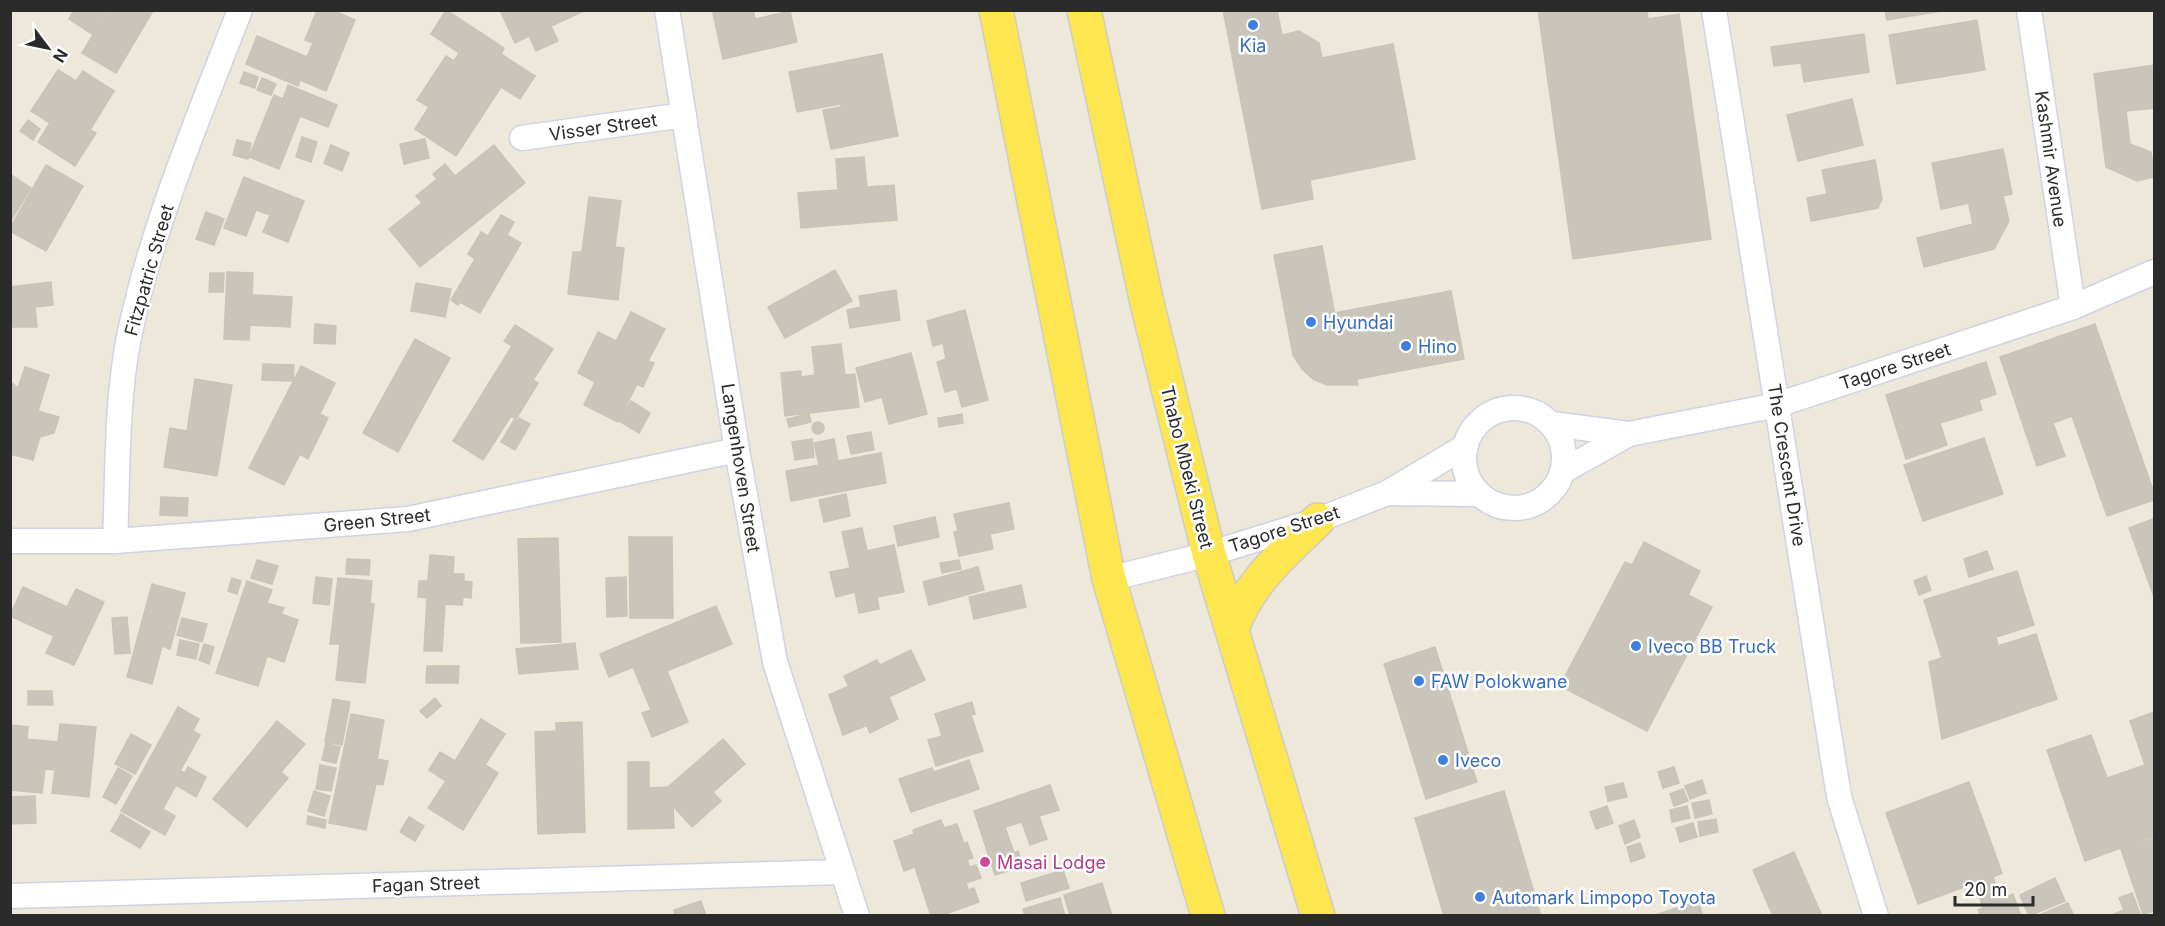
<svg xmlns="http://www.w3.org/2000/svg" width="2165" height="926" font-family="Inter,sans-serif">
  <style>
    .building { fill: #c9c5bb; stroke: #cac4b5; stroke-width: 1.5 }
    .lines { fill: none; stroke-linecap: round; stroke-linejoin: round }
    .street-casing { stroke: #d0d2e5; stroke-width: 27 }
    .primary-casing { stroke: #ccc; stroke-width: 36 }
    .street { stroke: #fff; stroke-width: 24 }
    .primary { stroke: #fee650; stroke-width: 33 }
    .shop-dot { fill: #3f7fe0; stroke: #fff; stroke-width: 2 }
    .hotel-dot { fill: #d1479c; stroke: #fff; stroke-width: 2 }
    .labels { text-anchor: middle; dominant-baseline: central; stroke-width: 5; stroke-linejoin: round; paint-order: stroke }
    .shop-label { font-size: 18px; fill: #366cbe; stroke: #fff; text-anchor: start }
    .street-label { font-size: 18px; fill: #2b2b2b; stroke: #fff }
    .hotel-label { font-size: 18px; fill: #b23c85; stroke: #fff; text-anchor: start }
  </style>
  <rect width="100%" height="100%" fill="#eee8db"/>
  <g class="building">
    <path d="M74,10H106L92,34L69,19Z"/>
    <path d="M108,10L153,11L116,73L82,53Z"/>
    <path d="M317,10H332L355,20L326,91L300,80L298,86L246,64L257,36L307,57L313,43L305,40Z"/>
    <path d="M446,10L504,48L501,54L535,76L520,99L501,87L456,156L415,129L429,107L417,100L446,56L454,61L459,53L431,34Z"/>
    <path d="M500,10H586L551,26L558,41L536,51L529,36L515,43Z"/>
    <path d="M724,10H753L755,19L790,11L797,42L723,59L713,13Z"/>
    <path d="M1223,10H1277L1282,35L1299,31L1319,43L1322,58L1393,44L1415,159L1310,180L1313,199L1262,209Z"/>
    <path d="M1538,10H1647L1648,19L1679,14L1711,239L1573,259Z"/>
    <path d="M1885,10H1948L1887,20Z"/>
    <path d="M1977,20L1985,70L1897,84L1889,35Z"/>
    <path d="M1864,34L1869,72L1804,82L1801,63L1774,66L1771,47Z"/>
    <path d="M882,54L898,136L831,149L823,110L841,107V104L797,112L789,72Z"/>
    <path d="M2154,65V108L2126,111L2130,144L2151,152L2154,172V177L2137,181L2106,167L2094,74Z"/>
    <path d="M58,70L76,81L83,71L114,91L90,130L96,133L75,166L38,142L50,123L31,111Z"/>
    <path d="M244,72L258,77L255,88L240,83Z"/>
    <path d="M262,78L276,84L271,95L257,90Z"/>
    <path d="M288,85L337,105L328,127L300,116L279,169L249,157L274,95L283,99Z"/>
    <path d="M1852,99L1863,145L1798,161L1787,115Z"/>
    <path d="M28,120L40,129L33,140L20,131Z"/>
    <path d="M302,137L317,142L311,162L296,157Z"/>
    <path d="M425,139L429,158L404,164L400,144Z"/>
    <path d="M237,140L251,143L248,159L233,155Z"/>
    <path d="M331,145L349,153L342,171L324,163Z"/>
    <path d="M494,145L525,183L420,267L389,229L422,203L416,196L437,179L433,174L445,164L455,176Z"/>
    <path d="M2003,149L2012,194L1941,209L1932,163Z"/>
    <path d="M864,157L867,187L894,185L897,220L801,228L798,193L838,190L836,159Z"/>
    <path d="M1875,160L1882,199L1878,208L1811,221L1807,198L1827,194L1822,170Z"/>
    <path d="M46,165L83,186L46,251L10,231V228Z"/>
    <path d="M10,174L31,188L10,222Z"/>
    <path d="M244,177L304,201L288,242L263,232L270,215L256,210L246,236L224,228Z"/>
    <path d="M2003,196L2009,221L1994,249L1924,267L1917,238L1973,224L1969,205Z"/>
    <path d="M589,197L621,201L615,247L624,248L618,300L568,294L573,252H582Z"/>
    <path d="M206,212L224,219L214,245L196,239Z"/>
    <path d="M501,215L514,222L507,235L521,243L480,313L460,302L458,305L451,300L475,259L468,254L481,232L488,236Z"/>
    <path d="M1322,246L1338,332L1348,330L1358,385H1327L1313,379L1302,369L1293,355L1274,255Z"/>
    <path d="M835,270L852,301L785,338L768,307Z"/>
    <path d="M227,272L253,273L252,295L292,297L290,327L250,325L249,340L224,339Z"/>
    <path d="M210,273H224L223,292H209Z"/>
    <path d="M51,282L53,305L35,307L37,327H10V287Z"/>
    <path d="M416,283L451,289L445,317L411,311Z"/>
    <path d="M896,290L900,320L850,328L847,310L861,307L859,296Z"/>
    <path d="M1451,291L1464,359L1357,379L1348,330L1338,332L1334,313Z"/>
    <path d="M965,310L988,400L962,407L957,389L945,392L937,362L946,359L943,343L933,346L927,321Z"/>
    <path d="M631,312L665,329L648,361L654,363L643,387L637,384L618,422L584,405L595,382L578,373L598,332L616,341Z"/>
    <path d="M315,324L336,326L335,344L314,343Z"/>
    <path d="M2095,324L2154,493V500L2107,516L2072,416L2053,423L2065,456L2037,466L2000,357Z"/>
    <path d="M515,325L553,349L533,380L538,383L516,419L511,416L483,460L453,441L512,346L504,341Z"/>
    <path d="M415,339L450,358L398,452L363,433Z"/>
    <path d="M841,344L845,375L855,374L859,407L785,416L781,373L801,371V377L815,375L812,347Z"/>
    <path d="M911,353L927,414L889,424L882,397L865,402L856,368Z"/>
    <path d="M1986,362L1996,394L1979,400L1982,410L1940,423L1947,445L1906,459L1886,395Z"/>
    <path d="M263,364L294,365L293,381L262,380Z"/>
    <path d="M301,366L335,383L320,414L328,418L308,459L300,454L284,485L249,468Z"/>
    <path d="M25,367L49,375L38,411L59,417L54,433L40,437L33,460L10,454V385L11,382L18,388Z"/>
    <path d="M195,379L232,385L217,476L164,467L170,428L187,431Z"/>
    <path d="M631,401L650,413L639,433L619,421Z"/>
    <path d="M809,414L811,422L789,427L787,419Z"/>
    <path d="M962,414L963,423L939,427L938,418Z"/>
    <path d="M519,418L530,424L515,450L501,442L514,420L517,421Z"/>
    <circle cx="818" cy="428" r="6"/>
    <path d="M871,432L874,450L851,454L847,436Z"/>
    <path d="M1984,438L2003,494L1923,521L1904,465Z"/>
    <path d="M812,439L814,457L795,460L792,442Z"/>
    <path d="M834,439L838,461L881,453L886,483L791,501L786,471L819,465L814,443Z"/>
    <path d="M846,494L850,516L824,522L819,500Z"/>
    <path d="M161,497L188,498L187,516L160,515Z"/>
    <path d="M1009,503L1014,529L990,534L993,549L959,556L954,532L958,531L954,514Z"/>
    <path d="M935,517L939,537L898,546L894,526Z"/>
    <path d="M2153,519L2154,522V597L2129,528Z"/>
    <path d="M862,528L867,551L894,545L904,592L877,597L879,609L859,613L855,592L836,597L830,572L850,568L842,532Z"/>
    <path d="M629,537H672L673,618H630Z"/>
    <path d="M558,538L561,642L521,643L518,539Z"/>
    <path d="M1644,542L1700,571L1688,595L1712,607L1647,731L1560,686L1625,562L1632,565Z"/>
    <path d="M1987,551L1993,569L1969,577L1964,559Z"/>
    <path d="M430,555L454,557L453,574H464V581L472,582L471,598L463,597L462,605L445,604L442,651H424L427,598L418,597L419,581H428Z"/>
    <path d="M347,559L370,560L369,575L346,574Z"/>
    <path d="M257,560L278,566L272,584L251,578Z"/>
    <path d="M959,560L961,569L942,573L940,563Z"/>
    <path d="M978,567L984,590L929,605L923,582Z"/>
    <path d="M2017,571L2034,625L1996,637L1998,646L2036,634L2057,699L1942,739L1929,662L1942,658L1924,600Z"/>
    <path d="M1926,576L1931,590L1919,595L1914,581Z"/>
    <path d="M316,577L332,579L329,605L313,603Z"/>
    <path d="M626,577L627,616L607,617L606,578Z"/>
    <path d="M232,578L241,581L237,594L228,591Z"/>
    <path d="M338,578L372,581L370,603L374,604L365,683L336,680L340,644H330Z"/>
    <path d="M247,581L272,590L267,603L284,608L281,614L298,620L284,662L267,656L258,686L216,673Z"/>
    <path d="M152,584L185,593L170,649L162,646L152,684L127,677Z"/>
    <path d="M1021,585L1026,607L974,619L969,597Z"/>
    <path d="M23,587L67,607L76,589L104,602L74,665L46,653L54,636L10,616Z"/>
    <path d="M716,606L732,644L667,671L688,722L652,737L642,713L651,710L633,667L609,677L600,654Z"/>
    <path d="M127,617L130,653L115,654L112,618Z"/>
    <path d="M182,618L207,624L202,642L177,635Z"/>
    <path d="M180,640L199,644L196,659L177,655Z"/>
    <path d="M575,643L578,669L519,674L516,649Z"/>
    <path d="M204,644L214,647L209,664L199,660Z"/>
    <path d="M1435,647L1477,782L1426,799L1384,664Z"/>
    <path d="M911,650L925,680L889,697L898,719L870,733L844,676L877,660L880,665Z"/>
    <path d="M427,666H459L458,683H426Z"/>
    <path d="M849,686L865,726L843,735L829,695Z"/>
    <path d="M28,691H52L53,705H28Z"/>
    <path d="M435,698L441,706L427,718L420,711Z"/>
    <path d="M333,699L350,702L342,745L325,742Z"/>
    <path d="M972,702L975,714L971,715L983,751L936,766L928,740L942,736L935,714Z"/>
    <path d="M178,707L199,719L193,731L200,735L180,771L185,773L188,767L206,777L196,797L176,785L163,809L175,816L165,835L121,811Z"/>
    <path d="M2154,712V836L2085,861L2047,750L2091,735L2107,778L2145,765L2130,721Z"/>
    <path d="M351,714L384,720L377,759L388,761L383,785L376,784L366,830L329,823Z"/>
    <path d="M481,719L505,734L485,765L498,773L463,830L428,808L446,781L429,770L440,752L455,761Z"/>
    <path d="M277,721L305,744L281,772L288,778L247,827L213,799Z"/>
    <path d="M582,722L585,832L538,834L535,732L556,731V723Z"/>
    <path d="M60,724L96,727L89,797L52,793L55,770L45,769L42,793L10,790L12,725L28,727L27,739L58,742Z"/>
    <path d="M131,734L151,745L135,774L115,764Z"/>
    <path d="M723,739L745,764L713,792L721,801L692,827L673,806L674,828L628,829V762H649V788L668,787Z"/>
    <path d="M326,743L340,747L336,763L322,760Z"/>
    <path d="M969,760L979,789L911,812L899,779L932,768L934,772Z"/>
    <path d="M320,765L336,768L331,791L316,789Z"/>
    <path d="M1674,767L1679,783L1663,788L1658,772Z"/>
    <path d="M118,768L132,776L116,804L103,797Z"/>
    <path d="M1702,780L1706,793L1690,799L1685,786Z"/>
    <path d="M1969,782L2002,873L1993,877L2001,899L2013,894L2021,916H1980L1978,910L1983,908L1975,883L1918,904L1886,813Z"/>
    <path d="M1623,783L1627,797L1608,801L1605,787Z"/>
    <path d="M1050,785L1059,810L1039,816L1047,839L1030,845L1022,822L1005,827L1014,853L1018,851L1023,866L995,875L974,811Z"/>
    <path d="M1683,789L1688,801L1674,806L1670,794Z"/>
    <path d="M314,791L330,796L324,816L308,811Z"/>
    <path d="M1504,791L1541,916H1444L1415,818Z"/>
    <path d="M35,796L36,823L10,824V797Z"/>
    <path d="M1709,800L1712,814L1695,818L1692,803Z"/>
    <path d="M1607,806L1613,823L1596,829L1590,812Z"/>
    <path d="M1687,806L1690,818L1672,822L1670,810Z"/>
    <path d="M121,814L150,832L140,848L111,831Z"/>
    <path d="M308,816L326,820L325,828L307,824Z"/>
    <path d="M409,817L424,826L415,841L400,832Z"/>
    <path d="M1716,819L1718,832L1700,836L1698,822Z"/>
    <path d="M941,820L944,828L957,824L964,844L967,842L973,858L967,860L970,867L976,865L981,878L966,883L968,890L974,888L979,902L940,916H931L915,867L904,871L894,841L914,834L913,830Z"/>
    <path d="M1634,820L1640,837L1625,844L1619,826Z"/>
    <path d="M1693,823L1697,837L1680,842L1676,828Z"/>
    <path d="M2154,838V911L2143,914L2121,849Z"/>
    <path d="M1640,843L1645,857L1631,862L1627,847Z"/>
    <path d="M1794,852L1822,916H1773L1753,870Z"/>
    <path d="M1063,870L1069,888L1026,901L1021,883Z"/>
    <path d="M2055,878L2065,901L2029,916L2020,895Z"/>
    <path d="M1102,883L1112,916H1070L1064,895Z"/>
    <path d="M2132,893L2141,916H2114V914L2124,910L2119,898Z"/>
    <path d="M1060,898L1065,916H1025L1023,909Z"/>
    <path d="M701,901L706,916H675L674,910Z"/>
    <path d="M1698,901L1703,916H1652Z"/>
    <path d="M2068,903L2074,916H2037Z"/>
  </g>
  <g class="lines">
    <defs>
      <g id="street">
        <path d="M667,10L737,450L775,662L857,916"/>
        <path d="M1714,10L1837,784L1840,800L1876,916"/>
        <path d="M2029,10L2073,307"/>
        <path d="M522,138L684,115"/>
        <circle cx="1514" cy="458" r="50"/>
        <path d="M1552,424L1629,434L1777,405L2073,307L2154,272"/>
        <path d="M1563,471L1629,434"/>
        <path d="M1387,493L1478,494"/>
        <path d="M10,541H115L408,519L737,450"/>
        <path d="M115,541C118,475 116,407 128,342C151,227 198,119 240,10"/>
        <path d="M1109,579L1209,554L1318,520L1387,493L1466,446"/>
        <path d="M10,896L842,872"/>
      </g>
      <g id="primary">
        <path d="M996,10L1109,579L1208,916"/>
        <path d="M1084,10L1147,303L1209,554L1318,916"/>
        <path d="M1232,629C1248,583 1284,553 1318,520"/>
      </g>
    </defs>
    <use href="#street" class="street-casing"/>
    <use href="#primary" class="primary-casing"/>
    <use href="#street" class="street"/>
    <use href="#primary" class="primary"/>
  </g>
  <g class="shop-dot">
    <circle cx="1253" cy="25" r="6"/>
    <circle cx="1311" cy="322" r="6"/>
    <circle cx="1406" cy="346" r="6"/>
    <circle cx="1636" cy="646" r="6"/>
    <circle cx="1419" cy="681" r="6"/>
    <circle cx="1443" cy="760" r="6"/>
    <circle cx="1480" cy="897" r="6"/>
  </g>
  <circle class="hotel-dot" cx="985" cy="862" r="6"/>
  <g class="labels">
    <g class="shop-label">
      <text x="1253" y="45" text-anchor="middle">Kia</text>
      <text x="1323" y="322">Hyundai</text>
      <text x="1418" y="346">Hino</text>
      <text x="1648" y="646">Iveco BB Truck</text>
      <text x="1431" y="681">FAW Polokwane</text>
      <text x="1455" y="760">Iveco</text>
      <text x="1492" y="897">Automark Limpopo Toyota</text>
    </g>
    <g class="street-label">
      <text transform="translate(603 127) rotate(-8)">Visser Street</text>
      <text transform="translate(2051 159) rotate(82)">Kashmir Avenue</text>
      <text transform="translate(149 270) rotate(-74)">Fitzpatric Street</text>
      <text transform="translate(1895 366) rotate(-18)">Tagore Street</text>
      <text transform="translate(1787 465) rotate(81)">The Crescent Drive</text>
      <text transform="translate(1187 467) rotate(76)">Thabo Mbeki Street</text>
      <text transform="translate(741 468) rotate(81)">Langenhoven Street</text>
      <text transform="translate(377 520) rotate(-6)">Green Street</text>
      <text transform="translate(1284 529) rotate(-18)">Tagore Street</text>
      <text transform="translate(426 884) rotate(-2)">Fagan Street</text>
    </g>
    <g class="hotel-label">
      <text x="997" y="862">Masai Lodge</text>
    </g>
  </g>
  <rect width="2165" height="926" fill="none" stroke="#2b2b2b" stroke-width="24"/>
  <g transform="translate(48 48) rotate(122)" stroke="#ffffff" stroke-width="4.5" paint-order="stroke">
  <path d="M0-4.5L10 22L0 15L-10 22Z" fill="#2b2b2b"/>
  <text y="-9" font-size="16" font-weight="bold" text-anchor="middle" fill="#2b2b2b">N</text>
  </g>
  <path d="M1955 896v9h78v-9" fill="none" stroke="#2b2b2b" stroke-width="3"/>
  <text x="1964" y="896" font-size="18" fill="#2b2b2b" stroke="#ffffff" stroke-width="4.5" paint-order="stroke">20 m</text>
</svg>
